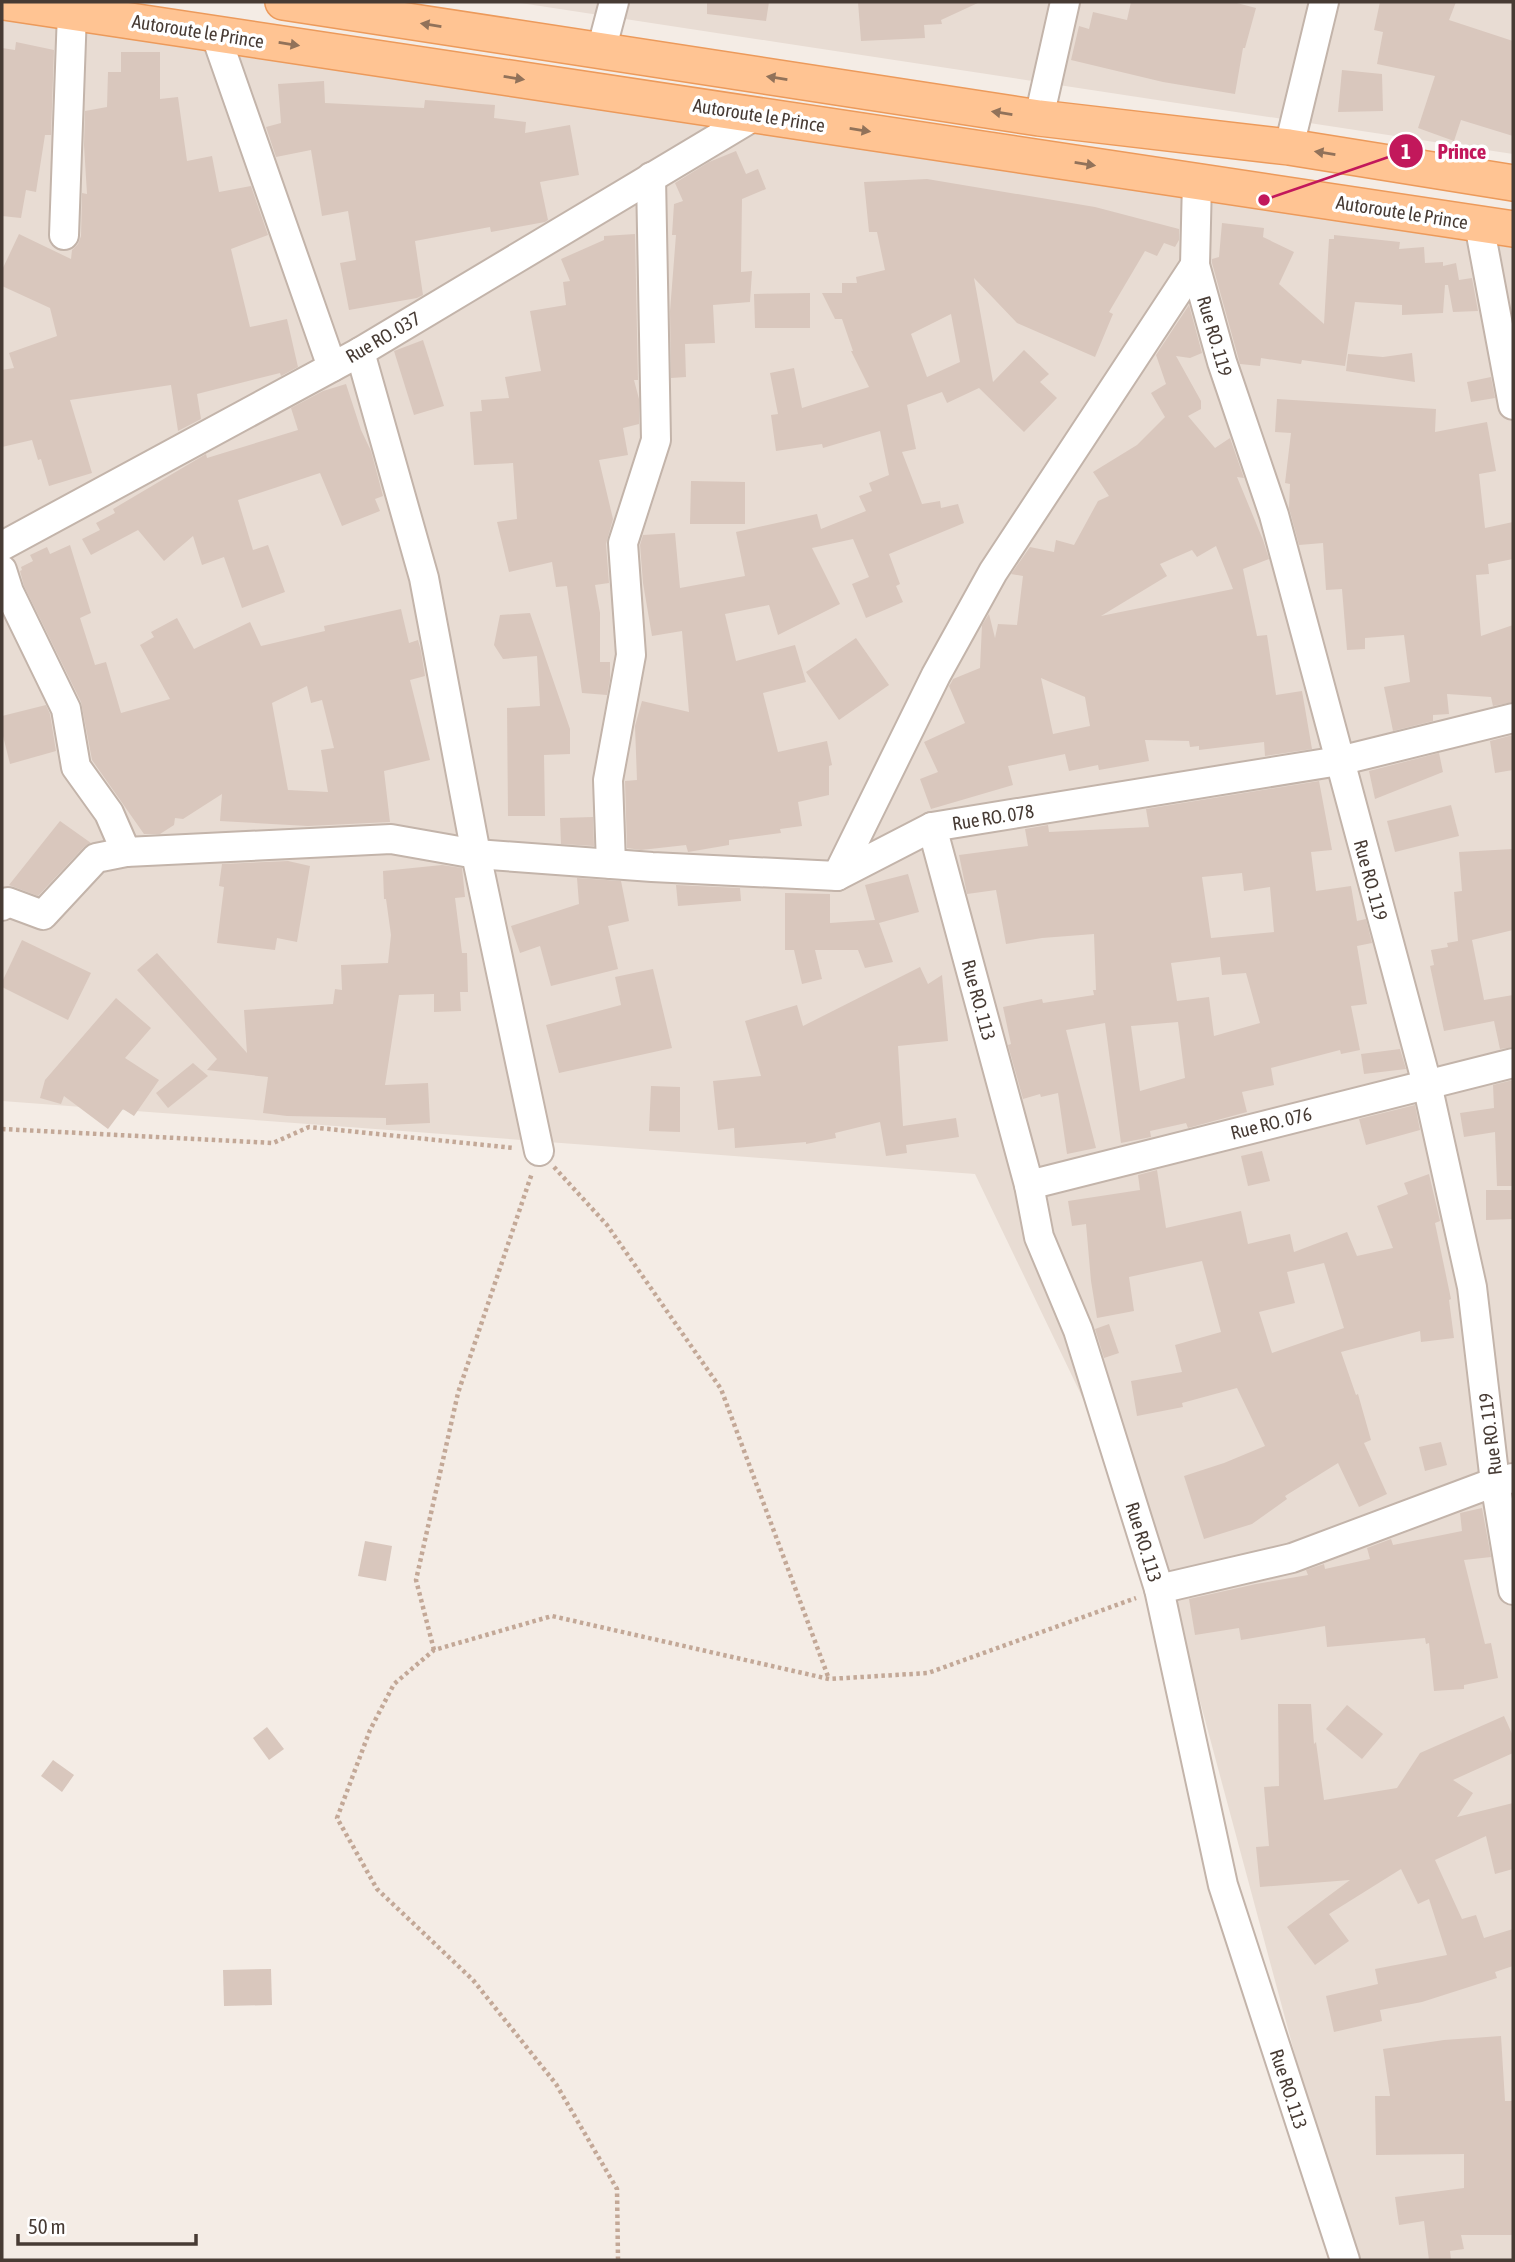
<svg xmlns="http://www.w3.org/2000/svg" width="1515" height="2262" font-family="'Asap Condensed',sans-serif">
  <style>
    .residential { fill: #e8dcd3 }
    .building { fill: #d9c7bd; fill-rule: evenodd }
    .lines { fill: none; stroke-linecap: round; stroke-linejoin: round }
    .minor-casing { stroke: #c3b4aa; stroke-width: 32 }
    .major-casing { stroke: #ec9a5b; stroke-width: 38 }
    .path { stroke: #c3a897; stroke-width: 4.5; stroke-dasharray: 3.5 3.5; stroke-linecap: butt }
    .minor { stroke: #fff; stroke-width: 28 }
    .major { stroke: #ffc493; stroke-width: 35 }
    .oneway { fill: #91725a }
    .labels { text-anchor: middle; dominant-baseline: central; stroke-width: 7; stroke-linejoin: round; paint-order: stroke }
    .street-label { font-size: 19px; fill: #473b34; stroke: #fff }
    .leader { fill: none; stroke: #c2185b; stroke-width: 2.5 }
    .callout-dot { fill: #c2185b; stroke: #fff; stroke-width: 2.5 }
    .mark-label { font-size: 21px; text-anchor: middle; font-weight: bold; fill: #fff }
    .callout-label { font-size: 21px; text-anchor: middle; font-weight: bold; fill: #c2185b; stroke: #fff; stroke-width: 7; stroke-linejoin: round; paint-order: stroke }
  </style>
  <rect width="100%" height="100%" fill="#f4ece5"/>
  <g class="residential">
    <path d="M514,2H1513V154L776,42Z"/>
    <path d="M2,4L1229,204L1513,248V2260H1350L1164,1567L975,1174L2,1101Z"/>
  </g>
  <g class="building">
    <path d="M707,2H769L766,21L707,14Z"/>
    <path d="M858,2H980L941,20L942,24L924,25L925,38L861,41Z"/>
    <path d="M1131,2H1233L1256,8L1245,48H1243L1235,94L1163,82L1071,60L1079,26L1089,29L1093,12L1127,20Z"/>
    <path d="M1380,2H1456L1449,20L1513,41V136L1461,120L1454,141L1418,128L1435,76L1377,64L1383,32L1374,30Z"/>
    <path d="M16,42L54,50L51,135H45L36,192L26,190L21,218L2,216V48L15,50Z"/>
    <path d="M121,52H160V99L178,97L187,161L212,156L219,192L251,186L268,235L231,249L250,327L287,319L298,367L281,376L280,373L197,394L201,419L178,431L171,385L70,400L92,473L49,486L41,459L38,460L32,440L2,447V370L14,368L9,353L57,336L50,308L2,286V270L19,234L71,259L72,250L78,244L81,236L82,193L87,194L84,145L85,111L107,107L108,72H121Z"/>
    <path d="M1342,70L1382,74L1383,111L1338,112Z"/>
    <path d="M324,81L325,103L424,108L425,100L495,105L494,118L526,122L525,133L570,125L579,175L540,182L548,220L545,222L491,232L490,227L415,241L423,295L417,298L349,310L340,263L356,260L348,211L322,216L311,150L276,157L266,127L281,123L278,84Z"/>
    <path d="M736,151L746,174L758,169L766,189L742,199L741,272L752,271L750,302L713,305L715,343L685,344L686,377L671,378L670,311L676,235H672L674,204L683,201L675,183L709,162Z"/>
    <path d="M927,179L1095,207L1179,229V240L1175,247L1164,243L1157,256L1145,251L1109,312L1113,314L1095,357L1017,323L974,278L993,382L1024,350L1049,374L1040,382L1057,398L1024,432L979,388L947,403L942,392L907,405L916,449L902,452L922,504L940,501L941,508L958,504L964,523L889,554L900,584L896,586L903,602L866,618L852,584L869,577L853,539L812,548L840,604L778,635L769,605L725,614L736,661L795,645L806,682L763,693L778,752L827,741L832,765L829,766V795L798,802L802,826L780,829L781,833L729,840V845L688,852L686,845L641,850L627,848L625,781L637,780L635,726L642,701L689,712L682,631L652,636L643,583L640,545L643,535L675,533L680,588L745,576L736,532L817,514L821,529L866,511L859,496L872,491L869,483L889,475L880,431L823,448L822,444L776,451L771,415L778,414L770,373L794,368L802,408L869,387L851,351H853L842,319H835L822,293H842V283H857L856,277L885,270L877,232H869L864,182ZM951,314L960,362L927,377L911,334Z"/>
    <path d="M1222,223L1264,228L1263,237L1294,252L1279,284L1324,324L1329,239H1334V235L1400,242L1399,249L1424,247L1425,263L1443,262V266L1456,263L1459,280L1472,278L1478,311L1453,312L1448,285H1445L1443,313L1402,315V305L1355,302L1345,366L1302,360L1301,364L1261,358L1260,366L1240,364L1212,263V259L1219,257Z"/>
    <path d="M635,234L638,380H634L639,399V424L623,428L628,455L599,460L613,519L606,544L609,583L595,585L600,613V662H610V679L607,695L582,693L567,586L556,587L552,562L509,572L497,522L517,519L513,463L474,465L470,412L482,411L481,400L509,398L505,377L541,371L530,311L566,305L563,282L570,281L561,259L604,240V236Z"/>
    <path d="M810,293V328H755L754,294Z"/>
    <path d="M1189,305L1202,353L1190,358L1176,356L1201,401V409L1188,416L1215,448L1230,438L1244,478L1237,477L1263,540L1269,559L1243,569L1257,636L1267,635L1276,695L1302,691L1312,749L1265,756L1264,742L1199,750V746L1190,747L1189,741L1145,740L1149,761L1099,770L1098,765L1069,771L1065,754L1008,766L1013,785L931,809L920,779L938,772L924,742L965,723L949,686L951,683L953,679L980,668L982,625L989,614L995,638L998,624L1017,625L1023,576L1011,574L1030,547L1054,552L1056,540L1074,545L1098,501L1109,496L1093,472L1137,445L1165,417L1151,393L1166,384L1156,355ZM1216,546L1233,589L1101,616L1167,576L1160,564L1192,550L1197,557ZM1041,678L1085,697L1090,726L1053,734Z"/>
    <path d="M423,340L444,406L414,415L394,351Z"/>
    <path d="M1412,353L1415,382L1346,371L1348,354L1383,357Z"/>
    <path d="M1491,377L1495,398L1471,402L1467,382Z"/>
    <path d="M346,384L361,430L371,451L383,496L375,499L380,511L342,526L320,473L238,500L253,550L268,545L285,592L242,608L224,557L202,565L193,536L164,561L138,530L91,555L82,539L100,530L96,523L115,513L113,509L206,454L207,458L298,430L291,408L323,391Z"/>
    <path d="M1277,399L1436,409L1435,432L1487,422L1496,471L1479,474L1485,528L1513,522V559L1488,564L1489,574L1476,575L1481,636L1513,625V702L1493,706L1491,697L1447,694L1449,714L1433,715V721L1393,731L1384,687L1410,682L1404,635L1365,638V649L1347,650L1342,589L1326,590L1323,543L1299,545L1289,508L1290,484L1285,483L1291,433L1275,432Z"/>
    <path d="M691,481L745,482V524H690Z"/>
    <path d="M70,545L91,613L80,618L95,665L106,662L121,713L170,699L140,645L154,637L151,632L177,618L194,649L250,622L261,646L325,631L324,626L401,609L409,643L418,640L421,651L425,676L410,680L430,760L384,771L390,822L308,826L220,821L222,794L183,819L175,818L174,825L160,834H144L92,760L81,702L24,586L20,571L22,570L21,567L33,561L30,555L47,547L50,554ZM307,686L311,703L322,700L334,748L321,750L328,792L288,790L272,703Z"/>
    <path d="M530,613L570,729V754L544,755L545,816H508L507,708L540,706L537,656L503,659L494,645L500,615Z"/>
    <path d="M856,638L889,685L839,720L806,672Z"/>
    <path d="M46,705L50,714L56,751L10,764L2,732V716Z"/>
    <path d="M1513,735V770L1495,773L1490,741Z"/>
    <path d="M1439,753L1443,772L1375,799L1369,771Z"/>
    <path d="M1319,781L1332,850L1311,852L1316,891L1351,886L1357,921L1366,919L1372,943L1357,946L1367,1004L1351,1006L1360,1050L1341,1054L1340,1050L1271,1068L1274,1085L1242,1092L1247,1112L1188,1128L1186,1123L1150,1131L1151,1137L1121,1143L1105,1023L1066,1030L1096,1148L1067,1154L1058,1093L1041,1097L1040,1094L1023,1099L1008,1045L1011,1044L1003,1007L1042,999L1043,1003L1094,995L1093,990H1096L1094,934L1042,938L1006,944L996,890L967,894L959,855L1028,846L1025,829L1048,825L1049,832L1149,827L1146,809ZM1242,873L1244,891L1270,887L1274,932L1211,938L1202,877ZM1220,957L1222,975L1246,973L1260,1023L1214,1036L1209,997L1177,1001L1171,963ZM1178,1022L1185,1078L1140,1091L1131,1026Z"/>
    <path d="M1451,805L1459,836L1395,852L1387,821Z"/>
    <path d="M593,817L594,846L561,844L560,818Z"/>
    <path d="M60,821L91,843L84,847L38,896L9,885Z"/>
    <path d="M1513,849V930L1472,940L1484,1000L1513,995V1047L1500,1049L1494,1021L1444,1031L1430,966L1434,965L1431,950L1448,947L1447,943L1458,941L1454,892L1462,891L1459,852Z"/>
    <path d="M288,861L310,866L297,942L277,938L275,950L217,943L224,887L219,886L222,864Z"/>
    <path d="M442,865L462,868L465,897L455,898L462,953H467L468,992H460L461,1011L434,1012V994L399,995L385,1085L428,1083L430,1123L386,1125V1118L287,1116L263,1113L268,1077L207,1070L217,1059L137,970L157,953L247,1053L244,1010L333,1004L335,989L342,990L341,965L388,963L391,935L386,899H384L383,871Z"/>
    <path d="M908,874L919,912L879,923L893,962L865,968L858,950H815L822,979L802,984L794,950H785V893L830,894V923L875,920L865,885Z"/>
    <path d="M577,878L621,881L629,921L608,926L618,969L551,986L540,946L520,953L511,926L579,904Z"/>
    <path d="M676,885L740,888L741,901L678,906Z"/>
    <path d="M22,940L91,973L68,1020L2,987V982Z"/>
    <path d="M920,967L928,984L942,975L948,1041L898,1046L903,1126L956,1118L959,1137L906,1145L907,1153L886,1156L880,1122L835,1133L836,1138L806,1144V1142L735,1148L734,1128L718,1130L713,1081L761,1076L745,1021L797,1005L803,1026Z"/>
    <path d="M653,969L672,1048L559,1073L546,1025L621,1005L615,977Z"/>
    <path d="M116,998L151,1028L125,1058L159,1080L134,1116L123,1109L108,1129L64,1096L61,1104L40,1098L45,1080Z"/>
    <path d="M1400,1049L1406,1069L1364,1074L1361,1054Z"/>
    <path d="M193,1063L208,1076L168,1108L156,1093Z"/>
    <path d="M1513,1080V1186H1497L1495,1132L1464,1137L1460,1113L1494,1108L1493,1085Z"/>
    <path d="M651,1086L680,1087V1132L649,1131Z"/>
    <path d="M1415,1105L1420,1130L1366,1145L1359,1119Z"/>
    <path d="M1262,1151L1270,1181L1248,1186L1241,1156Z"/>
    <path d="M1157,1170L1166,1228L1241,1211L1248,1244L1290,1234L1294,1252L1347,1232L1357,1256L1393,1248L1377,1206L1408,1194L1404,1183L1429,1174L1440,1221L1435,1223L1451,1299L1449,1300L1454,1338L1421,1342L1420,1331L1341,1352L1356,1395L1358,1394L1371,1440L1364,1443L1387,1494L1359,1507L1338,1463L1285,1496L1287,1499L1252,1524L1204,1539L1184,1476L1224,1463L1265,1446L1237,1388L1182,1403L1183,1407L1137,1416L1131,1381L1182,1372L1175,1345L1221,1332L1202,1261L1129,1277L1134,1311L1097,1318L1091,1281L1086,1224L1072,1226L1068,1201L1140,1190L1138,1175ZM1324,1263L1344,1328L1272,1353L1259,1312L1295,1303L1287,1272Z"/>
    <path d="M1486,1190H1513V1219L1486,1220Z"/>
    <path d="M1109,1324L1119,1353L1104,1358L1095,1329Z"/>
    <path d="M1441,1442L1447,1465L1425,1471L1419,1447Z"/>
    <path d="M1482,1508L1491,1557L1464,1560L1485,1644L1491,1643L1498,1678L1464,1685V1689L1434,1691L1429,1643L1426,1644L1425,1638L1327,1647L1325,1626L1241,1640L1239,1628L1195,1635L1189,1599L1256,1584L1308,1575L1306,1570L1324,1564L1325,1569L1370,1559L1367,1548L1391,1539L1393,1545L1462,1531L1460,1513Z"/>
    <path d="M365,1541L392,1546L386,1581L358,1576Z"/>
    <path d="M1278,1704H1311L1314,1744L1316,1742L1324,1800L1397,1788L1420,1753L1504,1716L1513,1736V1753L1453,1780L1473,1793L1457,1817L1513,1803V1869L1495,1874L1486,1836L1435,1860L1462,1919L1476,1915L1484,1938L1513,1929V1966L1495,1972L1497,1978L1422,2002L1380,2010L1382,2021L1334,2032L1326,1996L1378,1984L1375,1969L1447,1955L1429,1899L1418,1904L1401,1869L1329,1914L1349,1941L1315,1965L1287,1927L1350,1880L1260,1887L1256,1847L1269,1846L1264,1787L1279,1786Z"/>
    <path d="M1347,1705L1383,1734L1362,1759L1326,1729Z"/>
    <path d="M267,1727L284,1749L269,1760L253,1738Z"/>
    <path d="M53,1760L74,1775L62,1792L41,1776Z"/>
    <path d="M271,1969L272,2005L224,2006L223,1970Z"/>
    <path d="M1501,2036L1505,2101H1513V2235H1461L1464,2249L1450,2251L1451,2260H1429L1424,2221L1399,2225L1395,2197L1464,2188V2154L1376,2155L1375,2096H1390L1383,2049L1444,2040Z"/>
  </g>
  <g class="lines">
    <defs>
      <g id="minor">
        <path d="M215,33L332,367"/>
        <path d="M601,51L614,2"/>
        <path d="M1039,118L1065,2"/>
        <path d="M1289,147L1324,2"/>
        <path d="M1197,181L1195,265L1222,362L1274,515L1427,1084L1472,1287L1495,1482L1513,1590"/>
        <path d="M1479,224L1513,405"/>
        <path d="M64,235L72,12"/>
        <path d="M360,352L424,578L476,854L539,1151"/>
        <path d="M2,546L360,352L756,115"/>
        <path d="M2,570L9,592L66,709L76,767L109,813L126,852"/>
        <path d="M932,827L1029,1185L1039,1237L1078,1330L1159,1589L1223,1885L1345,2260"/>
        <path d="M611,864L608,780L631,655L623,543L656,440L651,177"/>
        <path d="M837,876L936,675L993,572L1195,265"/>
        <path d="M2,906L8,902L43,915L96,858L126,852L391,839L476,854L652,867L837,876L932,827L1339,761L1513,718"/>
        <path d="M1029,1185L1513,1063"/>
        <path d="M1159,1589L1292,1558L1495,1482L1513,1478"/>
      </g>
      <g id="major">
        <path d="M4,2L1513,229"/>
        <path d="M283,2L1039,118L1289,147L1513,183"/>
      </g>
    </defs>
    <use href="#minor" class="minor-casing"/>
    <use href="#major" class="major-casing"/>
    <g class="path">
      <path d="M2,1129L273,1143L309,1127L514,1148"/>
      <path d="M554,1167L607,1225L721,1389L829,1679"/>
      <path d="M434,1650L416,1580L458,1393L532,1173"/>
      <path d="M618,2260L617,2189L556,2084L473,1980L377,1889L337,1818L370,1730L394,1684L434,1650L552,1616L829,1679L928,1673L1136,1598"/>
    </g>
    <use href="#minor" class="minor"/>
    <use href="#major" class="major"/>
  </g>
  <defs><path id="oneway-solid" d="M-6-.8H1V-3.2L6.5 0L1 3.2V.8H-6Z" transform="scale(1.75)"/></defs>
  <g class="oneway">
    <use href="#oneway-solid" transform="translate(431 25) rotate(-171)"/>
    <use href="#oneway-solid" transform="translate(289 44) rotate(9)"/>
    <use href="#oneway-solid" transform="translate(514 78) rotate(9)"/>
    <use href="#oneway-solid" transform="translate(777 78) rotate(-171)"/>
    <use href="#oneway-solid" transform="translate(1002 113) rotate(-171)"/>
    <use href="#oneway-solid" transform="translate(860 130) rotate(9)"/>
    <use href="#oneway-solid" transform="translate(1325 153) rotate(-171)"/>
    <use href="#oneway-solid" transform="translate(1085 164) rotate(9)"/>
  </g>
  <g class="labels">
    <g class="street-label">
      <text transform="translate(198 31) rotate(9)">Autoroute le Prince</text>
      <text transform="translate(759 115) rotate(9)">Autoroute le Prince</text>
      <text transform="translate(1402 212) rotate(9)">Autoroute le Prince</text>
      <text transform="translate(1215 336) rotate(74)">Rue RO. 119</text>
      <text transform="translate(383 337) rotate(-30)">Rue RO. 037</text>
      <text transform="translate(993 817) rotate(-9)">Rue RO. 078</text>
      <text transform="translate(1371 880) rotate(75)">Rue RO. 119</text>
      <text transform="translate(979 1000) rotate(75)">Rue RO. 113</text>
      <text transform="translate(1271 1123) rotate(-14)">Rue RO. 076</text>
      <text transform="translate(1490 1434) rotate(-97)">Rue RO. 119</text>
      <text transform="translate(1144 1542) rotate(73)">Rue RO. 113</text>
      <text transform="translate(1289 2089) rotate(72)">Rue RO. 113</text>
    </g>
  </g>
  <path class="leader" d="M1264 200L1406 151"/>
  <g class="callout-dot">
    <circle cx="1264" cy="200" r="7"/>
    <circle cx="1406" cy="151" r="18"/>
  </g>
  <g class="mark-label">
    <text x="1406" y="159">1</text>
  </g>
  <g class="callout-label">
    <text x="1462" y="159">Prince</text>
  </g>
  <rect width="1515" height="2262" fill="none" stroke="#473b34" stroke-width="7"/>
  <path d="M18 2234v10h178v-10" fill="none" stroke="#473b34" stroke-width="3.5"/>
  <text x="28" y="2234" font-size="21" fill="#473b34" stroke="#ffffff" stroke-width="5" paint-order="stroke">50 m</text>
</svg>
